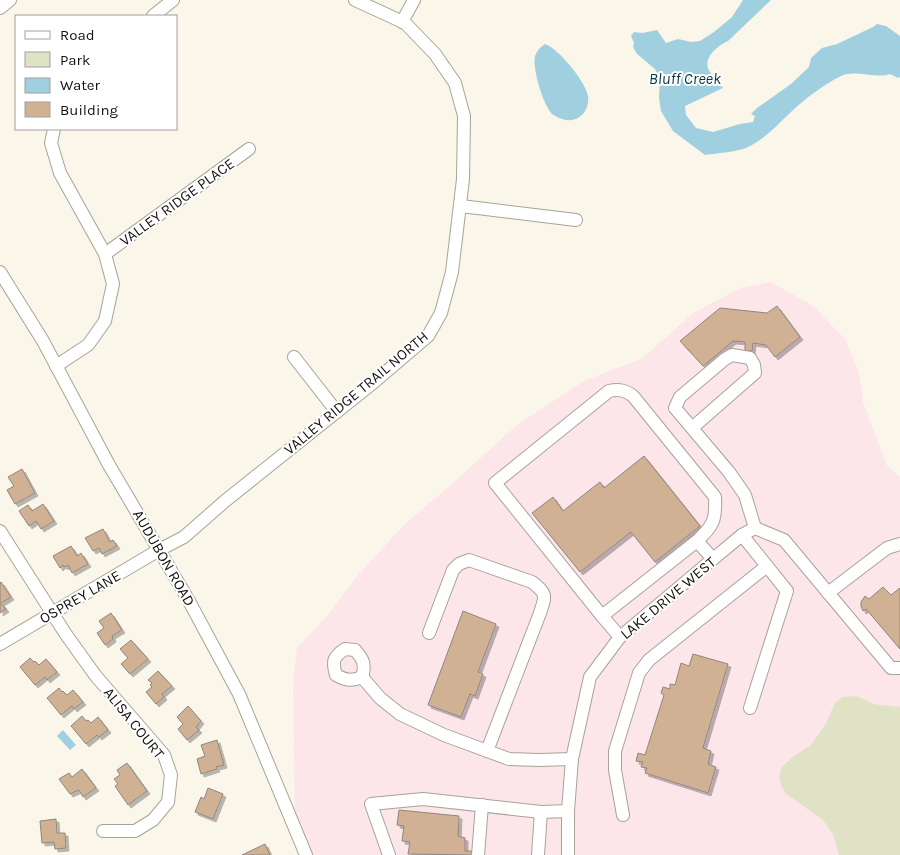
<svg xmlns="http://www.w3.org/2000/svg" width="900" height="855" font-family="Karla,sans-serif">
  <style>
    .industrial { fill: #fce6ea }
    .green { fill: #e0e2c5 }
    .water { fill: #a0cfdf }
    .building { fill: #d0b193; stroke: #8f867e; filter: url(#shadow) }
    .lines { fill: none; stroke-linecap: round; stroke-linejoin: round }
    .minor-casing { stroke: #a7a398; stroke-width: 14 }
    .minor { stroke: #fff; stroke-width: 12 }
    .labels { text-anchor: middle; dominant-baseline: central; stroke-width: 4; stroke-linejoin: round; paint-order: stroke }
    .street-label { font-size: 15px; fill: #13120e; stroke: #fff }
    .water-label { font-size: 16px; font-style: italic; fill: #083440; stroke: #fff }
  </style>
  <defs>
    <filter id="shadow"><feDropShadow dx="3" dy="3" stdDeviation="0" flood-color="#0004"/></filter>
  </defs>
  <rect width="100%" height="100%" fill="#faf6ea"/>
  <path class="industrial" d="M771,282L813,306L846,340L859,373L863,402L887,466L900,477V855H306L295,830L293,682L297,648L327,616L358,575L405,524L452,484L517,425L584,381L643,358L693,313L741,288Z"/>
  <path class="green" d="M856,696L874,704L897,707L900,706V855H839L833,834L823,820L785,793L781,785L779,776L782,767L793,757L811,745L825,725L835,703L843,697Z"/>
  <g class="water">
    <path d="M743,0H771L728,41C717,46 701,59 710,72C713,78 719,83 723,88L685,106L686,115L696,128L713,132L740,124L753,122L755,116L751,114L757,108L791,84L809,67L811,58L822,48L837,44L873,27L877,24L886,26L900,36V77L898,78L890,74C875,79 856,69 841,76C823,85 806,98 791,112C778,124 766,138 750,146C740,152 718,153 705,155L673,131L661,111L659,98L660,79L655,69L637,54L633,47L634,43L631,36L634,32L642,33L657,30L666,43L678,39L691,42L700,41L714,32L732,17Z"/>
    <path d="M545,44C559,49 585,81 588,96C589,102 587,109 583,114C578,119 572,121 566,120C561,119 556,117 552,114C543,105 532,68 535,56C537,51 540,47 545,44Z"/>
    <path d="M63,730L76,745L70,750L57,736Z"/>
  </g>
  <g class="building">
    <path d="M777,306L800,337L775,357L766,345L753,343L752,351H745V342L733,341L703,366L680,341L720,308L767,313Z"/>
    <path d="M644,456L700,526L655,562L631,532L580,572L532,513L553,497L563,511L600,482L604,488Z"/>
    <path d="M22,469L35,493L15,504L7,490L14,486L8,477Z"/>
    <path d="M43,504L54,521L41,529L36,521L29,526L19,511L28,505L32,511Z"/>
    <path d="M103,529L110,542L113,540L117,546L102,554L99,548L93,551L85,538Z"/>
    <path d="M71,546L77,556L81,553L88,564L72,573L68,565L65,567L63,565L60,568L53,556Z"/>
    <path d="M1,582L11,597L1,603L6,609L0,613V583Z"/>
    <path d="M883,587L891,595L900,588V649L866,609L863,611L861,606V602L865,596L869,599Z"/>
    <path d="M463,611L496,624L478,672L483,674L475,696L470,694L461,717L428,705Z"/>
    <path d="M111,613L122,630L112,636L113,639L105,645L97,633L104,628L99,621Z"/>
    <path d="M131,640L148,659L130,674L121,664L128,658L120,649Z"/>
    <path d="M693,654L728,664L703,748L711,751L708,764L716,767L708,793L645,773L647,768L641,767L643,762L636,761L638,753L645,755L664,695L661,693L663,687L670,689V684L675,685L681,663L689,666Z"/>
    <path d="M30,658L34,662L35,661L39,665L46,659L57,672L47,680L45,677L35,685L20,667Z"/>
    <path d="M158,671L172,686L162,694L164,697L156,704L146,692L152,687L150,685L152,683L148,680Z"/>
    <path d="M59,688L62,692L63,691L67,695L73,690L83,702L74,709L72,706L61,715L47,698Z"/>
    <path d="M188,706L201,721L196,727L199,730L187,740L178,729L183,724L177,717Z"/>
    <path d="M82,716L86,721L88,720L91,723L98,717L108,730L99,737L97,735L86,744L71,726Z"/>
    <path d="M217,740L224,765L216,767L217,769L201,774L197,759L205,756L201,745Z"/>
    <path d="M127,763L147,791L128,805L115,786L118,784L114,779L120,775L117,770Z"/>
    <path d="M82,769L96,788L83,797L79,790L70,794L59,779L69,773L72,777Z"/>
    <path d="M208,788L223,794L213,819L195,812L201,797L204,799Z"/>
    <path d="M399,810L459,816L458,836L465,838V851H474L473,855L408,854L410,842L402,841L404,826L397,825Z"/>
    <path d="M56,819L57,833H65L66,848L55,849L54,842L42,843L40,821Z"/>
    <path d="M265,844L270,855H242Z"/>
  </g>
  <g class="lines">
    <defs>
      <g id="minor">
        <path d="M0,8L10,0"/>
        <path d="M153,16L173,0"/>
        <path d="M402,22L414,0"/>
        <path d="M54,129L51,143L60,173L105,254L113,284L105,321L88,345L56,366"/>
        <path d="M461,206L576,220"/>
        <path d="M105,254L249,149"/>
        <path d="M0,272L43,341L109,465L189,601L239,694L306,855"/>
        <path d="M294,357L337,412"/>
        <path d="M692,428L755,373L754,365L750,358L732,355L725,359L680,397L675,408L729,472L745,495L755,528L784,540L891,668H900"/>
        <path d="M0,531L65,633L95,675L164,755L171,775L168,802L153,820L135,831H103"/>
        <path d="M742,535L787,591L750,708"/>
        <path d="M828,593L887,548L900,544"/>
        <path d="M602,616L495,483L609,391C619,389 625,390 633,396L715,497C716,520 714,525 697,541"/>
        <path d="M429,633L453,570L459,564L469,560L532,582C547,594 546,595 540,613L487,751"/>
        <path d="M620,637L602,616L697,541L713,559"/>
        <path d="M0,644L159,550L184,537L225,501L374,382L428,336L441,313L452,272L463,179L464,116L455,83L435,54L405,23L355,0"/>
        <path d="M345,649L355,650C363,659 366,664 362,677C352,681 347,681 336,675C332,661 333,657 345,649Z"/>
        <path d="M362,677L380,698L400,714L444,735L509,759L539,760L572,759"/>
        <path d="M623,815L615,770V751L639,673L649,660L767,566"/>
        <path d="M389,855L371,804L423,799L541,812"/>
        <path d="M478,855L482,805"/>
        <path d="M538,855L541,812L568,811"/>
        <path d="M568,855V811L572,759L590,677L620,637L713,559L742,535L755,528"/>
      </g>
    </defs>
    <use href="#minor" class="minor-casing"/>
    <use href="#minor" class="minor"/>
  </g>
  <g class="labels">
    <g class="street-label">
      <text transform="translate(177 202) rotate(-36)">VALLEY RIDGE PLACE</text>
      <text transform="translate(356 393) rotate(-40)">VALLEY RIDGE TRAIL NORTH</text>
      <text transform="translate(164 558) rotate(60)">AUDUBON ROAD</text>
      <text transform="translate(80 597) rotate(-30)">OSPREY LANE</text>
      <text transform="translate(668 598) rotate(-40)">LAKE DRIVE WEST</text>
      <text transform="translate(134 723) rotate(51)">ALISA COURT</text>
    </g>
    <g class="water-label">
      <text x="685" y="78">Bluff Creek</text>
    </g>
  </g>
  <rect x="15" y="15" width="162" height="115" fill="#ffffff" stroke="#a1a09f"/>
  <rect x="25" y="31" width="25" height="8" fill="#ffffff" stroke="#a1a09f"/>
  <text x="60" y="40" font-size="15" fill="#13120e">Road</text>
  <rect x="25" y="52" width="25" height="15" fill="#e0e2c5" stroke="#a1a09f"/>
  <text x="60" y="65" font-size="15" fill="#13120e">Park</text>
  <rect x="25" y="78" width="25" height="15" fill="#a0cfdf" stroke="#a1a09f"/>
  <text x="60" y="90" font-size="15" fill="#13120e">Water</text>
  <rect x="25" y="102" width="25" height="15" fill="#d0b193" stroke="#a1a09f"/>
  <text x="60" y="115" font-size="15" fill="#13120e">Building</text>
</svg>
